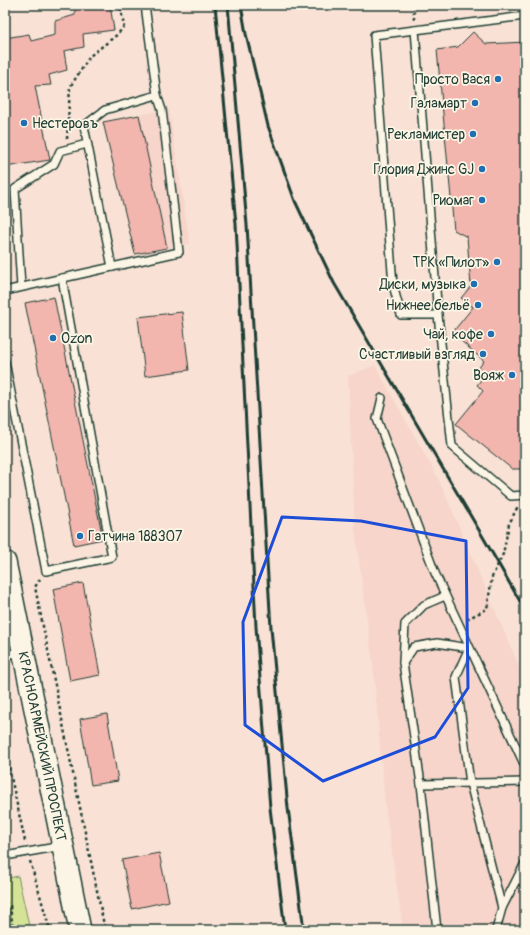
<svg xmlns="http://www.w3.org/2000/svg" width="530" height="935" font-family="Pangolin,sans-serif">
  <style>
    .built { fill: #f7d5ca }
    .green { fill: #d5e397; stroke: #7a9066 }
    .building { fill: #f2b6af; stroke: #1f3d34 }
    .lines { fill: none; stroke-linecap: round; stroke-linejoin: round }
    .service-casing { stroke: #1f3d34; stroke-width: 10 }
    .secondary-casing { stroke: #1f3d34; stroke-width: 24 }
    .path { stroke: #1f3d34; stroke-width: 2.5; stroke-dasharray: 3 3; stroke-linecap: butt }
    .service { stroke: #fcf5e5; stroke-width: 7 }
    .secondary { stroke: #fcf5e5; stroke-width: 21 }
    .rail { stroke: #1f3d34; stroke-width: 3 }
    .marked { fill: none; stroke: #1d4ed8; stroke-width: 3; stroke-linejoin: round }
    .poi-dot { fill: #1f6fb2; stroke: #fcf5e5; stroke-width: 1.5 }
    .labels { text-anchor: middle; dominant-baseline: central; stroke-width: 3.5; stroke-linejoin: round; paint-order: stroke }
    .poi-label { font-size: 14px; fill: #1f3d34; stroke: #fcf5e5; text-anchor: end }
    .street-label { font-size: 14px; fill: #1f3d34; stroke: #fcf5e5 }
  </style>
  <rect width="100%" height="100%" fill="#f9e2d5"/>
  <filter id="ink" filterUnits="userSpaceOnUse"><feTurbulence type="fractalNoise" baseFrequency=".025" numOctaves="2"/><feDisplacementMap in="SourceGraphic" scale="8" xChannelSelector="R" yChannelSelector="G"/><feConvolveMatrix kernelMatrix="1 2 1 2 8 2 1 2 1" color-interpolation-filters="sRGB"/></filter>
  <g filter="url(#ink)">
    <g class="built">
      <path d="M169,109L190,244L135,254L103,122Z"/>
      <path d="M375,365L439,480L525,680V930H403L385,805L373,665L355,530L348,376Z"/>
    </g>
    <path class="green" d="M18,876L30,930H5V879Z"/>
    <g class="building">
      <path d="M75,5H110L114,30L83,34L84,47L64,51L67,70L49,75L51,85L35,86L50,160L5,167V38L29,34L31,41L55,35V21L75,15Z"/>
      <path d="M473,32L486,44L525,42V469H512L456,424L483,391L477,385L481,380L474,374L484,361L452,333L473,307L461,298L471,286L467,237L454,230L437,50L458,47Z"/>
      <path d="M139,115L167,248L135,254L103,122Z"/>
      <path d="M54,297L103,539L74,545L25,303Z"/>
      <path d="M182,312L189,370L145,376L138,317Z"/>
      <path d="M83,583L100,675L70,681L53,589Z"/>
      <path d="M107,714L118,781L91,785L80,719Z"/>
      <path d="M159,853L169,901L132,909L122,860Z"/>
    </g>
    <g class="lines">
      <defs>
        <g id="service">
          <path d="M525,16L415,30L438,315L452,446L511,496L525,495"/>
          <path d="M415,30L374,35L393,285L401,315H438"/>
          <path d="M112,267L84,126L105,110L157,95L145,5"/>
          <path d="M21,287L15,189L54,164L60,151L87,144"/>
          <path d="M5,291L179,252L162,110L157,95"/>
          <path d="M5,362L46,571L112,557L62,278"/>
          <path d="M382,398L377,419L435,573L525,766"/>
          <path d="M5,655L21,652"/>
          <path d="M403,662L405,624L424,605L445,596"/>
          <path d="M421,784L525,782"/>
          <path d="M5,856L62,846"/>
          <path d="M518,877L525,885"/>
          <path d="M437,930L421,784L403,663L414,647L437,643L469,648L456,677L470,783L502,908"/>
          <path d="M496,930L502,908L525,863"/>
        </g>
        <g id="secondary">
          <path id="s1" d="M5,562L80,930"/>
        </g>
      </defs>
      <use href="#service" class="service-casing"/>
      <use href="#secondary" class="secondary-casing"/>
      <g class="path">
        <path d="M414,5V20"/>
        <path d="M67,139L70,87L90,56L118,34L124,26L120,5"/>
        <path d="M40,579L35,587L105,930"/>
        <path d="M467,619L487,609L492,577L503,554L509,524L518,506"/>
        <path d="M5,750L25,841"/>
        <path d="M30,861L50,930"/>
        <path d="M5,902L10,906L13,930"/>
        <path d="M5,928H13"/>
      </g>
      <use href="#service" class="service"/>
      <use href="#secondary" class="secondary"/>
      <g class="rail">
        <path d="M215,5L236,224L256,627L270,808L285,930"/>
        <path d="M228,5L247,225L271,628L288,808L304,930"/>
        <path d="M241,5L246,34L268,126L295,201L334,283L483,537L525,610"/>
      </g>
    </g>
  </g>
  <path class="marked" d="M282,517L361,521L466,541L468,688L435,737L323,781L245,725L243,622Z"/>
  <g class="poi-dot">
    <circle cx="498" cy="79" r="4"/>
    <circle cx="475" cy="103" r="4"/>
    <circle cx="24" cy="123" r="4"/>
    <circle cx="473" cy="134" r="4"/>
    <circle cx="482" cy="169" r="4"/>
    <circle cx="482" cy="200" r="4"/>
    <circle cx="497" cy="262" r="4"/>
    <circle cx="474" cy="284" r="4"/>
    <circle cx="478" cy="305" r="4"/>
    <circle cx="491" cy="334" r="4"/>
    <circle cx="53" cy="338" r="4"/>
    <circle cx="483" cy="354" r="4"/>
    <circle cx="512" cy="375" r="4"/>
    <circle cx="80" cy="536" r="4"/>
  </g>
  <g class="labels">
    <g class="poi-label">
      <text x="490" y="79">Просто Вася</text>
      <text x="467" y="103">Галамарт</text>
      <text x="32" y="123" text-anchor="start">Нестеровъ</text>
      <text x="465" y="134">Рекламистер</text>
      <text x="474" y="169">Глория Джинс GJ</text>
      <text x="474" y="200">Риомаг</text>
      <text x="489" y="262">ТРК «Пилот»</text>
      <text x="466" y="284">Диски, музыка</text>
      <text x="470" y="305">Нижнее бельё</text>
      <text x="483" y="334">Чай, кофе</text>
      <text x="61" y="338" text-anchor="start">Ozon</text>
      <text x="475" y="354">Счастливый взгляд</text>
      <text x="504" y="375">Вояж</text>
      <text x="88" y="536" text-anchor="start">Гатчина 188307</text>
    </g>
    <g class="street-label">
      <text stroke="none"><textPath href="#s1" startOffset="188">КРАСНОАРМЕЙСКИЙ ПРОСПЕКТ</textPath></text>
    </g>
  </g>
  <rect width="530" height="935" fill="none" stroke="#fcf5e5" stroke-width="20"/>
  <rect x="10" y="10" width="510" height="915" fill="none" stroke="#1f3d34" stroke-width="1.5" filter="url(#ink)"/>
</svg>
